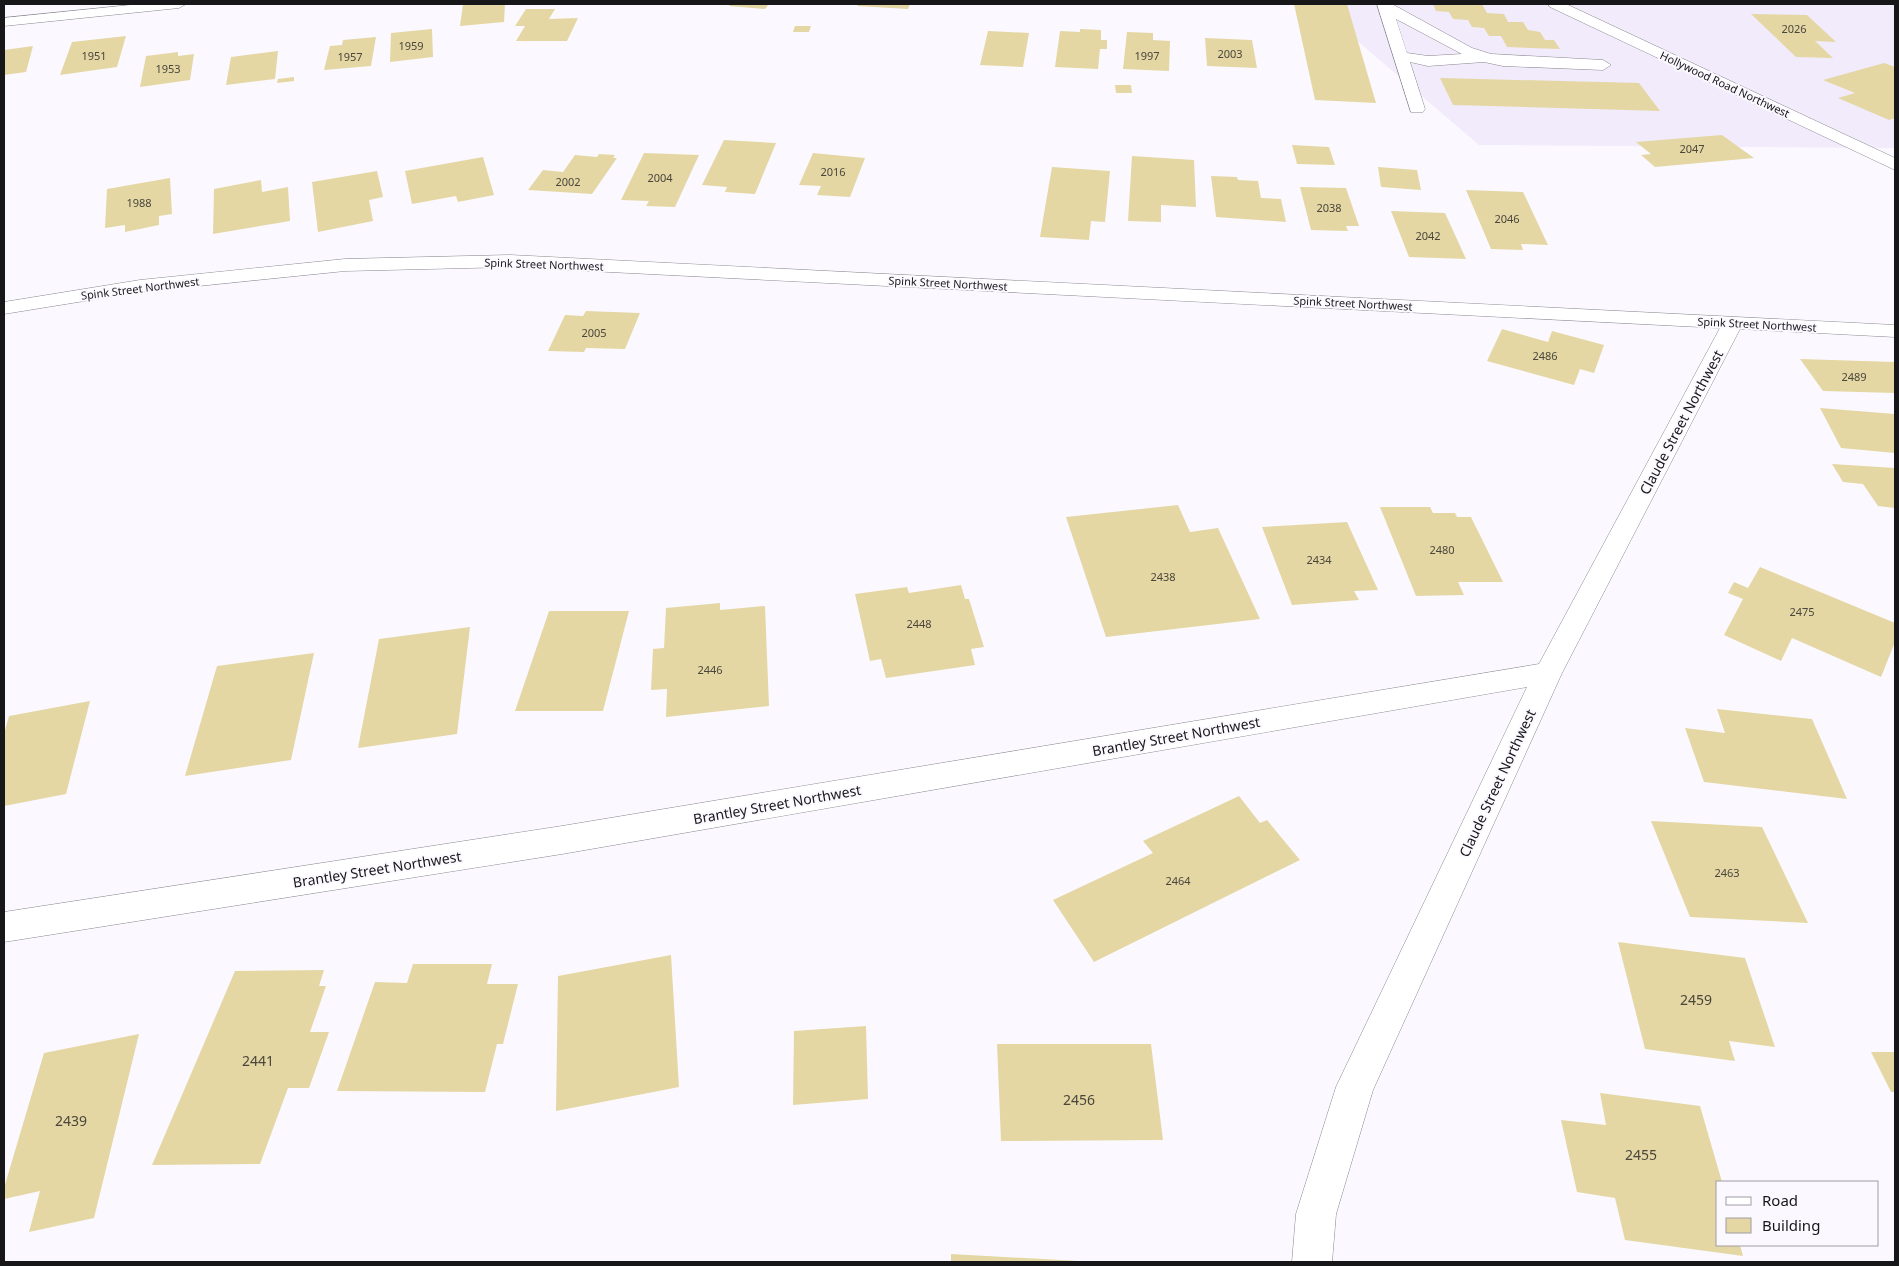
<svg xmlns="http://www.w3.org/2000/svg" width="1899" height="1266" font-family="'Noto Sans',sans-serif">
  <style>
    .built { fill: #f1ebfb }
    .building { fill: #e4d7a4 }
    .lines { fill: none; stroke-linecap: round; stroke-linejoin: round }
    .service-casing { stroke: #89878f; stroke-width: 1 }
    .minor-casing { stroke: #89878f; stroke-width: 1 }
    .tertiary-casing { stroke: #89878f; stroke-width: 1 }
    .service { fill: #fff; fill-rule: evenodd }
    .minor { fill: #fff; fill-rule: evenodd }
    .tertiary { fill: #fff; fill-rule: evenodd }
    .labels { text-anchor: middle; dominant-baseline: central; stroke-width: 4; stroke-linejoin: round; paint-order: stroke }
    .number-label { font-size: 11px; fill: #4a463c }
    .far-street-label { font-size: 11px; fill: #171619; stroke: #fbf9ff }
    .street-label { font-size: 14px; fill: #171619; stroke: #fbf9ff }
    .near-number-label { font-size: 14px; fill: #4a463c }
  </style>
  <rect width="100%" height="100%" fill="#fbf9ff"/>
  <path class="built" d="M1314,4H1895V148L1479,145Z"/>
  <g class="building">
    <path d="M463,4H505L504,22L460,26Z"/>
    <path d="M731,4H769L765,9L729,6Z"/>
    <path d="M859,4H910L908,9L857,6Z"/>
    <path d="M1294,4H1347L1376,103L1315,100Z"/>
    <path d="M1433,4H1482L1487,13L1504,14L1508,22H1523L1528,30L1540,32L1545,40H1554L1560,49L1507,47L1501,36H1489L1484,28L1472,27L1468,20L1453,19L1449,12L1436,11Z"/>
    <path d="M526,9H555L549,19L578,18L567,41H516L525,26H515Z"/>
    <path d="M1751,14L1807,15L1836,42L1815,41L1833,58L1796,57Z"/>
    <path d="M795,26H811L809,32H793Z"/>
    <path d="M432,29L433,57L390,62L391,33Z"/>
    <path d="M1080,29L1101,30V40H1107V49H1100L1098,69L1055,67L1060,31L1080,32Z"/>
    <path d="M988,31L1029,33L1023,67L980,65Z"/>
    <path d="M1127,32L1153,33V40L1170,41L1169,71L1123,69Z"/>
    <path d="M126,36L117,67L60,75L72,42Z"/>
    <path d="M376,37L371,66L324,70L330,46L342,45L343,40Z"/>
    <path d="M1205,38L1252,40L1257,68L1207,66Z"/>
    <path d="M33,46L26,72L4,75V50Z"/>
    <path d="M278,51L275,79L226,85L231,57Z"/>
    <path d="M178,52V56L194,54L190,80L140,87L146,56Z"/>
    <path d="M1884,63L1895,67V118L1889,120L1838,98L1855,93L1823,80Z"/>
    <path d="M294,77V81L277,83L278,79Z"/>
    <path d="M1440,78L1639,83L1660,111L1453,105Z"/>
    <path d="M1115,85H1131L1132,93H1116Z"/>
    <path d="M1722,135L1754,158L1655,167L1641,155L1651,154L1636,142Z"/>
    <path d="M724,140L776,143L755,194L725,192L727,187L702,185Z"/>
    <path d="M1292,145L1329,147L1335,165L1297,164Z"/>
    <path d="M644,153L699,155L675,207L646,206L649,201L621,200Z"/>
    <path d="M813,153L865,158L850,197L817,195L821,186L799,185Z"/>
    <path d="M599,154L615,155L613,158H617L592,194L528,190L543,170L563,172L575,155L597,157Z"/>
    <path d="M1132,156L1194,160L1196,207L1161,205V222L1128,221Z"/>
    <path d="M483,157L494,195L458,202L456,196L412,204L405,171Z"/>
    <path d="M1052,167L1110,171L1105,222L1091,221L1089,240L1040,237Z"/>
    <path d="M1378,167L1417,170L1421,190L1381,187Z"/>
    <path d="M377,171L383,197L369,200L373,221L318,232L312,182Z"/>
    <path d="M1211,176L1237,177L1238,180L1258,181L1261,198L1281,199L1286,222L1216,217Z"/>
    <path d="M170,178L172,214L159,216V225L125,232V225L105,228L107,189Z"/>
    <path d="M261,180L262,192L288,187L290,221L213,234L214,189Z"/>
    <path d="M1300,187L1346,188L1359,226H1346L1348,231L1311,230Z"/>
    <path d="M1466,190L1523,192L1548,245L1521,244L1523,250L1491,249Z"/>
    <path d="M1391,211L1445,213L1466,259L1409,257Z"/>
    <path d="M586,311L640,313L625,349L586,348L584,352L548,351L565,315L583,316Z"/>
    <path d="M1502,329L1548,342L1552,331L1604,345L1594,373L1580,369L1574,385L1487,361Z"/>
    <path d="M1800,359L1895,362V393L1823,391Z"/>
    <path d="M1820,408L1895,414V453L1841,448Z"/>
    <path d="M1832,464L1895,468V508L1878,506L1863,484L1843,482Z"/>
    <path d="M1178,505L1190,532L1218,528L1260,619L1106,637L1066,517Z"/>
    <path d="M1380,507H1430L1433,513H1455L1457,517H1471L1503,582H1458L1464,595L1416,596Z"/>
    <path d="M1347,522L1378,590L1354,591L1359,600L1292,605L1262,527Z"/>
    <path d="M1760,567L1895,623V642L1881,677L1792,638L1781,661L1724,635L1743,599L1728,593L1734,582L1748,588Z"/>
    <path d="M961,585L965,599H969L984,647L971,649L975,665L886,678L881,659L870,661L855,594L907,587L909,593Z"/>
    <path d="M720,603V610L765,606L769,706L666,717L667,689L651,690L653,649L664,648L666,608Z"/>
    <path d="M549,611H629L603,711H515Z"/>
    <path d="M470,627L457,734L358,748L379,639Z"/>
    <path d="M314,653L291,760L185,776L217,666Z"/>
    <path d="M90,701L66,794L4,806V734L9,716Z"/>
    <path d="M1717,709L1812,719L1847,799L1704,782L1685,728L1725,733Z"/>
    <path d="M1239,796L1260,823L1267,820L1300,860L1094,962L1053,900L1153,853L1143,841Z"/>
    <path d="M1651,821L1762,827L1808,923L1690,917Z"/>
    <path d="M1618,942L1745,958L1775,1047L1729,1041L1735,1061L1645,1049Z"/>
    <path d="M671,955L679,1087L556,1111L558,976Z"/>
    <path d="M413,964H492L487,984H518L503,1044H497L485,1092L337,1091L375,982L407,983Z"/>
    <path d="M324,970L319,986H326L310,1032H329L309,1088H288L260,1164L152,1165L235,971Z"/>
    <path d="M866,1026L868,1099L793,1105L794,1031Z"/>
    <path d="M139,1034L94,1218L29,1232L40,1191L4,1199V1188L44,1053Z"/>
    <path d="M997,1044H1151L1163,1140L1001,1141Z"/>
    <path d="M1871,1052H1895V1092H1891Z"/>
    <path d="M1600,1093L1700,1106L1722,1182H1718V1245H1740L1743,1256L1625,1240L1615,1198L1577,1192L1561,1120L1606,1125Z"/>
    <path d="M951,1254L1079,1261V1262H951Z"/>
  </g>
  <g class="lines">
    <defs>
      <path id="service" d="M1377,4H1392L1472,48L1491,54L1603,60L1611,65L1603,70L1503,66L1484,62L1428,66L1410,62L1425,109L1423,112H1411ZM1396,19L1462,54L1428,56L1407,53Z"/>
      <g id="minor">
        <path d="M140,4H186L179,8L4,26V18Z"/>
        <path d="M510,255L1895,325V337L1740,329L1562,673L1373,1090L1336,1214L1332,1262H1292L1296,1214L1336,1087L1527,687L562,854L4,942V912L562,826L1539,664L1720,328L510,267L345,271L140,292L4,314V302L140,280L345,259Z"/>
      </g>
      <path id="tertiary" d="M1548,4H1566L1895,158V170L1550,7Z"/>
    </defs>
    <use href="#service" class="service-casing"/>
    <use href="#minor" class="minor-casing"/>
    <use href="#tertiary" class="tertiary-casing"/>
    <use href="#service" class="service"/>
    <use href="#minor" class="minor"/>
    <use href="#tertiary" class="tertiary"/>
  </g>
  <g class="labels">
    <g class="number-label">
      <text x="1794" y="28">2026</text>
      <text x="411" y="45">1959</text>
      <text x="1230" y="53">2003</text>
      <text x="94" y="55">1951</text>
      <text x="1147" y="55">1997</text>
      <text x="350" y="56">1957</text>
      <text x="168" y="68">1953</text>
      <text x="1692" y="148">2047</text>
      <text x="833" y="171">2016</text>
      <text x="660" y="177">2004</text>
      <text x="568" y="181">2002</text>
      <text x="139" y="202">1988</text>
      <text x="1329" y="207">2038</text>
      <text x="1507" y="218">2046</text>
      <text x="1428" y="235">2042</text>
      <text x="594" y="332">2005</text>
      <text x="1545" y="355">2486</text>
      <text x="1854" y="376">2489</text>
      <text x="1442" y="549">2480</text>
      <text x="1319" y="559">2434</text>
      <text x="1163" y="576">2438</text>
      <text x="1802" y="611">2475</text>
      <text x="919" y="623">2448</text>
      <text x="710" y="669">2446</text>
      <text x="1727" y="872">2463</text>
      <text x="1178" y="880">2464</text>
    </g>
    <g class="far-street-label">
      <text transform="translate(1725 84) rotate(25)">Hollywood Road Northwest</text>
      <text transform="translate(544 264) rotate(2)">Spink Street Northwest</text>
      <text transform="translate(948 283) rotate(3)">Spink Street Northwest</text>
      <text transform="translate(140 288) rotate(-7)">Spink Street Northwest</text>
      <text transform="translate(1353 303) rotate(3)">Spink Street Northwest</text>
      <text transform="translate(1757 324) rotate(3)">Spink Street Northwest</text>
    </g>
    <g class="street-label">
      <text transform="translate(1681 422) rotate(-62)">Claude Street Northwest</text>
      <text transform="translate(1176 736) rotate(-10)">Brantley Street Northwest</text>
      <text transform="translate(1497 783) rotate(-65)">Claude Street Northwest</text>
      <text transform="translate(777 804) rotate(-10)">Brantley Street Northwest</text>
      <text transform="translate(377 869) rotate(-9)">Brantley Street Northwest</text>
    </g>
    <g class="near-number-label">
      <text x="1696" y="999">2459</text>
      <text x="258" y="1060">2441</text>
      <text x="1079" y="1099">2456</text>
      <text x="71" y="1120">2439</text>
      <text x="1641" y="1154">2455</text>
    </g>
  </g>
  <rect width="1899" height="1266" fill="none" stroke="#171619" stroke-width="10"/>
  <rect x="1716" y="1181" width="162" height="65" fill="#fbf9ff" stroke="#a09ea3"/>
  <rect x="1726" y="1197" width="25" height="8" fill="#ffffff" stroke="#a09ea3"/>
  <text x="1762" y="1206" font-size="15" fill="#171619">Road</text>
  <rect x="1726" y="1218" width="25" height="15" fill="#e4d7a4" stroke="#a09ea3"/>
  <text x="1762" y="1231" font-size="15" fill="#171619">Building</text>
</svg>
